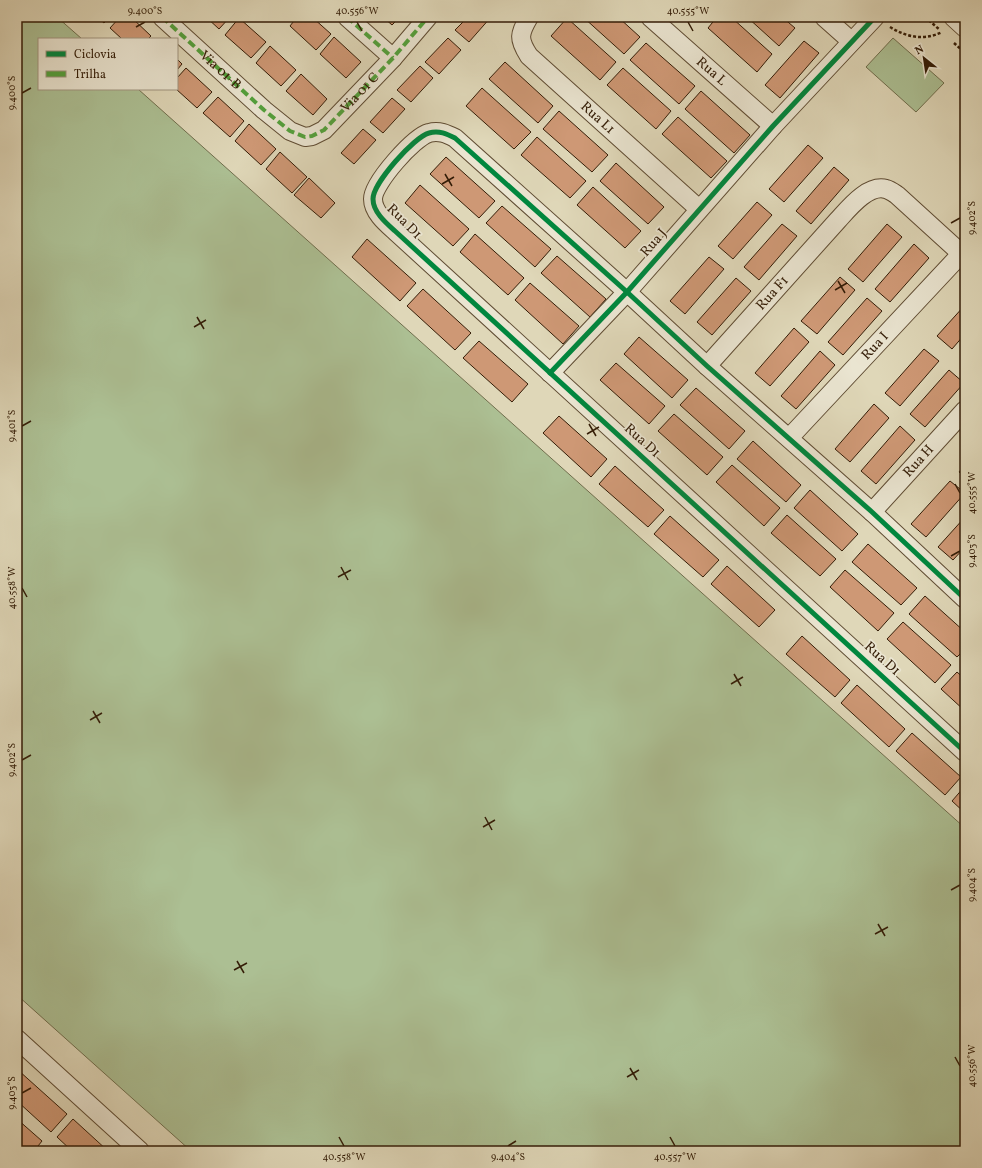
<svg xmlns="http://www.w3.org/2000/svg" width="982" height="1168" font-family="Vollkorn,serif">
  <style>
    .green { fill: #acbf93; stroke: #706e4d }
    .building { fill: #ce9875; stroke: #341d07 }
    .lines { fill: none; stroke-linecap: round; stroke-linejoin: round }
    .minor-casing { stroke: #5f4c33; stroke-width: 20 }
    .path { stroke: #341d07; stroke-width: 2.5; stroke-dasharray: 3 2; stroke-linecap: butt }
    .minor { stroke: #eae5d1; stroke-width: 18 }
    .quiet { stroke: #53a23d; stroke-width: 4; stroke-dasharray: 8 4; stroke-linecap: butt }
    .cycleway-casing { stroke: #eae5d1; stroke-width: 8 }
    .cycleway { stroke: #00873e; stroke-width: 5 }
    .ticks { fill: none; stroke: #341d07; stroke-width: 1.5 }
    .labels { text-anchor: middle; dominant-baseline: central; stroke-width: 3.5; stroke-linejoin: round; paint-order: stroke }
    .street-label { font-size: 14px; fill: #341d07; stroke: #eae5d1 }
    .neatline { fill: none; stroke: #341d07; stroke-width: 1.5 }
    .ticks-label { font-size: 10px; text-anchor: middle; fill: #341d07 }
  </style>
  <rect width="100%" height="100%" fill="#dfd7b8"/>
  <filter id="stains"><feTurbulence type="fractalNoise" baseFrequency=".005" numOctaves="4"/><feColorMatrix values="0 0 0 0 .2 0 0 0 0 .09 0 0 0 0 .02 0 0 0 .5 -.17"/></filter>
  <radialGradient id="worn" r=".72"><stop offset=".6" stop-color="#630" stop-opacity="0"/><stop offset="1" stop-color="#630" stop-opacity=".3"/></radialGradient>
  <g class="green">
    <path d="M17,17H57L82,39H39V89H138L965,828V1151H191L17,995Z"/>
    <path d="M893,38L944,83L916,112L866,67Z"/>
  </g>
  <g class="building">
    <path d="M97,17H110L104,23Z"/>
    <path d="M120,17H131L151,36L148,39H122L110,28Z"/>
    <path d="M206,17H230L219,29Z"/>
    <path d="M297,17H312L331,34L316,50L290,26Z"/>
    <path d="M383,17H400L392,25Z"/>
    <path d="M468,17H491L469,42L455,30Z"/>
    <path d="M583,17H618L640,37L624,54Z"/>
    <path d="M695,17H705L701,22Z"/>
    <path d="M717,17H731L772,54L757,72L708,28Z"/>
    <path d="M747,17H782L795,28L779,46Z"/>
    <path d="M239,18L266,42L251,58L225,35Z"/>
    <path d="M567,18L616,62L600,80L551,36Z"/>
    <path d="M334,37L361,62L346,78L320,54Z"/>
    <path d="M448,38L461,50L439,74L425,62Z"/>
    <path d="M804,41L819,53L780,98L765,85Z"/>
    <path d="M646,43L695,86L679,104L630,60Z"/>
    <path d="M270,46L296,70L281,86L256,63Z"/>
    <path d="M177,59L182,64L177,70Z"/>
    <path d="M505,62L553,106L538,123L489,79Z"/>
    <path d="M420,66L433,78L411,102L397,90Z"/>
    <path d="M186,68L212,92L197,108L176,89L177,78Z"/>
    <path d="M623,68L671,111L656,129L607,85Z"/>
    <path d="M301,74L327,99L313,115L286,91Z"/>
    <path d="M482,88L531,132L514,149L466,106Z"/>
    <path d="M701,91L750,135L734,153L685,109Z"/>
    <path d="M218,97L244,121L230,137L203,113Z"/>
    <path d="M392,98L405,109L383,133L370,122Z"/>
    <path d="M559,111L608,155L592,172L543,129Z"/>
    <path d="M678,117L727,161L711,178L662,134Z"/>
    <path d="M249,124L276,149L261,165L235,141Z"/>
    <path d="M363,129L376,140L354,164L341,153Z"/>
    <path d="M537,137L586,181L570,198L521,155Z"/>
    <path d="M808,145L823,158L784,202L769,189Z"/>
    <path d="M280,152L307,177L292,193L266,169Z"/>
    <path d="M446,157L495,201L479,218L430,174Z"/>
    <path d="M616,163L664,207L648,224L600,181Z"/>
    <path d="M834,167L849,180L811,224L796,211Z"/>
    <path d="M309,178L335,203L321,218L294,195Z"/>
    <path d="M420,185L469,229L453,246L405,203Z"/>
    <path d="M593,187L641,231L625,248L577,205Z"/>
    <path d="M757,202L772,215L733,259L718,246Z"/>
    <path d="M502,206L551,249L535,267L486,223Z"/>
    <path d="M782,224L797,236L759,280L744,267Z"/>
    <path d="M887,224L902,237L863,282L848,269Z"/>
    <path d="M475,234L524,278L508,295L460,252Z"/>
    <path d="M367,239L416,283L400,301L352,257Z"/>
    <path d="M914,244L929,258L890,302L875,289Z"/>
    <path d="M557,256L606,299L590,317L541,273Z"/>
    <path d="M709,257L724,269L685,314L670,301Z"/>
    <path d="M840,277L855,290L817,334L801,321Z"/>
    <path d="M736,278L751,291L712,335L697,322Z"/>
    <path d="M530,283L579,326L563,344L515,300Z"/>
    <path d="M423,289L471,333L455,350L407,306Z"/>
    <path d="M867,298L882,311L843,355L828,342Z"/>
    <path d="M965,305V334L952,349L937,336Z"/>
    <path d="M794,328L809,342L770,386L755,373Z"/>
    <path d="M639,337L688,380L672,398L624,354Z"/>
    <path d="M479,341L528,384L512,402L463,358Z"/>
    <path d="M924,349L939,361L900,406L885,393Z"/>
    <path d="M820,351L835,365L796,409L781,396Z"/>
    <path d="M616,363L665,406L649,424L600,380Z"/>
    <path d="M949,370L964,383L925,427L910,414Z"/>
    <path d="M696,388L745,431L729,449L680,405Z"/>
    <path d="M874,404L889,418L850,462L835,449Z"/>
    <path d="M674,414L723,457L707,475L658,431Z"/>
    <path d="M559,416L607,459L591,477L543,433Z"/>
    <path d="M900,426L915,440L876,484L861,471Z"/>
    <path d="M753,441L801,485L786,502L737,459Z"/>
    <path d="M732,465L780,508L764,526L716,482Z"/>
    <path d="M965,465V478L959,472Z"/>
    <path d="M615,466L664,510L648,527L599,484Z"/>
    <path d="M950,481L965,493L926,537L911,524Z"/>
    <path d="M810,490L858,534L842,551L794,508Z"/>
    <path d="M787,515L836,559L820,576L771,533Z"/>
    <path d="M670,516L719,560L703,577L654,534Z"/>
    <path d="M965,517V547L953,560L938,547Z"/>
    <path d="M868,544L917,588L901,605L852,562Z"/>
    <path d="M727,566L775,610L759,627L711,584Z"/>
    <path d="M845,570L894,613L878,631L830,587Z"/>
    <path d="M925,596L965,632V649L957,657L909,614Z"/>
    <path d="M903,622L951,665L935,683L887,639Z"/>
    <path d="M802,636L850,680L835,697L786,654Z"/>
    <path d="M957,672L965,679V711L941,689Z"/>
    <path d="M857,685L905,729L889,747L841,703Z"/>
    <path d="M912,733L961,777L945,795L896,751Z"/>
    <path d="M965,786V813L952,801Z"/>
    <path d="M18,1070L67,1114L51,1132L17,1101V1071Z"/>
    <path d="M17,1119L42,1141L34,1151H17Z"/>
    <path d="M73,1119L108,1151H72L57,1137Z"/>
  </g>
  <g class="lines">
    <defs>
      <g id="minor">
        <path id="s1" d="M162,17L264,110L290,131L305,137L312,136L324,130L393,58L428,17"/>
        <path d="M347,17L393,58"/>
        <path id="s2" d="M529,17C519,34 518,39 529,56L699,209"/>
        <path id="s3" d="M650,17L773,126"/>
        <path d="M824,17L851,41"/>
        <path d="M953,17L965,28"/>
        <path id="s4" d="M707,366L838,220C849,208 868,184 886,189C890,190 894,193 897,195L965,257"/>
        <path d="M550,373L627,292L773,126L875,17"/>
        <path id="s5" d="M789,438L961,254"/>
        <path id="s6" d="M872,512L965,410"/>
        <path d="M965,599L872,512L707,366L627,292L455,138C447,134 439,130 429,133C414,137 373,183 373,199C373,212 386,223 395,231L965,752"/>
        <path d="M17,1039L140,1151"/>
      </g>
    </defs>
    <use href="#minor" class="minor-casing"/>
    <g class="path">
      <path d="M925,17L940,30"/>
      <path d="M890,27C906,37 924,41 942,32"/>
      <path d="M954,43L965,53"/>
    </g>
    <use href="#minor" class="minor"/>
    <g class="quiet">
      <path d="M162,17L264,110L290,131L305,137L312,136L324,130L393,58L428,17"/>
      <path d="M347,17L393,58"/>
    </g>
    <defs>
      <g id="cycleway">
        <path d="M550,373L627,292L773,126L875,17"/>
        <path d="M965,599L872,512L707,366L627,292L455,138C447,134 439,130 429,133C414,137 373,183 373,199C373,212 386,223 395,231L965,752"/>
      </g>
    </defs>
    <use href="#cycleway" class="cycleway-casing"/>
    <use href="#cycleway" class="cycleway"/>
  </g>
  <path class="ticks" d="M357,22L362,31M688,22L693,31M136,27L145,22M22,93L31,88M445,174L452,186M442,184L454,177M951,223L960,218M838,281L845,293M835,290L847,283M197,317L204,329M194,327L206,320M589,424L596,436M22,426L31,421M587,434L599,427M955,484L960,493M951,556L960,551M341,567L348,580M338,577L351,570M22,588L27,597M734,674L741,686M731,684L743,677M93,711L100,723M90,720L102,713M22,760L31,755M485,817L492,830M483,827L495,820M951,890L960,885M878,924L885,936M875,934L888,927M237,961L244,973M234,970L247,963M955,1057L960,1066M630,1068L637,1080M627,1077L639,1070M22,1093L31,1088M339,1137L344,1146M670,1137L675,1146M508,1146L516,1141"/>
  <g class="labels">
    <g class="street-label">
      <text stroke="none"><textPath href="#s1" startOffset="79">Via 01-B</textPath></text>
      <text stroke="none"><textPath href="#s3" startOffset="82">Rua L</textPath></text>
      <text stroke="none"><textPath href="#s1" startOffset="260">Via 01 C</textPath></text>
      <text stroke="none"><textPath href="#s2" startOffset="135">Rua L1</textPath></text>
      <text transform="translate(404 222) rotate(45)">Rua D1</text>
      <text transform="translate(654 243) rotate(-49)">Rua J</text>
      <text stroke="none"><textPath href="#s4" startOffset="98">Rua F1</textPath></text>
      <text stroke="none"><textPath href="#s5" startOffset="126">Rua I</textPath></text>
      <text transform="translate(642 441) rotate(42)">Rua D1</text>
      <text stroke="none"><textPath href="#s6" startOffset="69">Rua H</textPath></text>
      <text transform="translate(882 659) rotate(42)">Rua D1</text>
    </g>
  </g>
  <rect width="982" height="1168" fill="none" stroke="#dfd7b8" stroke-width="44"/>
  <rect x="38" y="38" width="140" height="52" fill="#eae5d1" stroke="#a19580"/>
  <rect x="46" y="51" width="20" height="6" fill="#00873e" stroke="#a19580"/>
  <text x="74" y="58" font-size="12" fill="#341d07">Ciclovia</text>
  <rect x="46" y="71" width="20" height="6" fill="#53a23d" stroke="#a19580"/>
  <text x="74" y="78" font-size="12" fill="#341d07">Trilha</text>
  <g transform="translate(924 58) rotate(330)" stroke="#eae5d1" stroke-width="3" paint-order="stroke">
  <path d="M0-3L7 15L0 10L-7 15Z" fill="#341d07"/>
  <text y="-6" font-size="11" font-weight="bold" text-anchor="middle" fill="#341d07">N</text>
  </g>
  <rect x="22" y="22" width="938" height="1124" class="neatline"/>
  <g class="ticks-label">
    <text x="145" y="14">9.400°S</text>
    <text x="357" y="14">40.556°W</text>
    <text x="688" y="14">40.555°W</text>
    <text transform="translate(11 93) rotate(-90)" y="4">9.400°S</text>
    <text transform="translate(971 218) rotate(-90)" y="4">9.402°S</text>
    <text transform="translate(11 426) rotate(-90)" y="4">9.401°S</text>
    <text transform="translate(971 493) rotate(-90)" y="4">40.555°W</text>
    <text transform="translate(971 551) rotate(-90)" y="4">9.403°S</text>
    <text transform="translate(11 588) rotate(-90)" y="4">40.558°W</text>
    <text transform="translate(11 760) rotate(-90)" y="4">9.402°S</text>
    <text transform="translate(971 885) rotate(-90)" y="4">9.404°S</text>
    <text transform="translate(971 1066) rotate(-90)" y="4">40.556°W</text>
    <text transform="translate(11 1093) rotate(-90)" y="4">9.403°S</text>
    <text x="344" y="1160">40.558°W</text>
    <text x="508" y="1160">9.404°S</text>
    <text x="675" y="1160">40.557°W</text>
  </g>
  <rect width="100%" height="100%" filter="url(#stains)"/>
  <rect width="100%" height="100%" fill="url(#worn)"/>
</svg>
